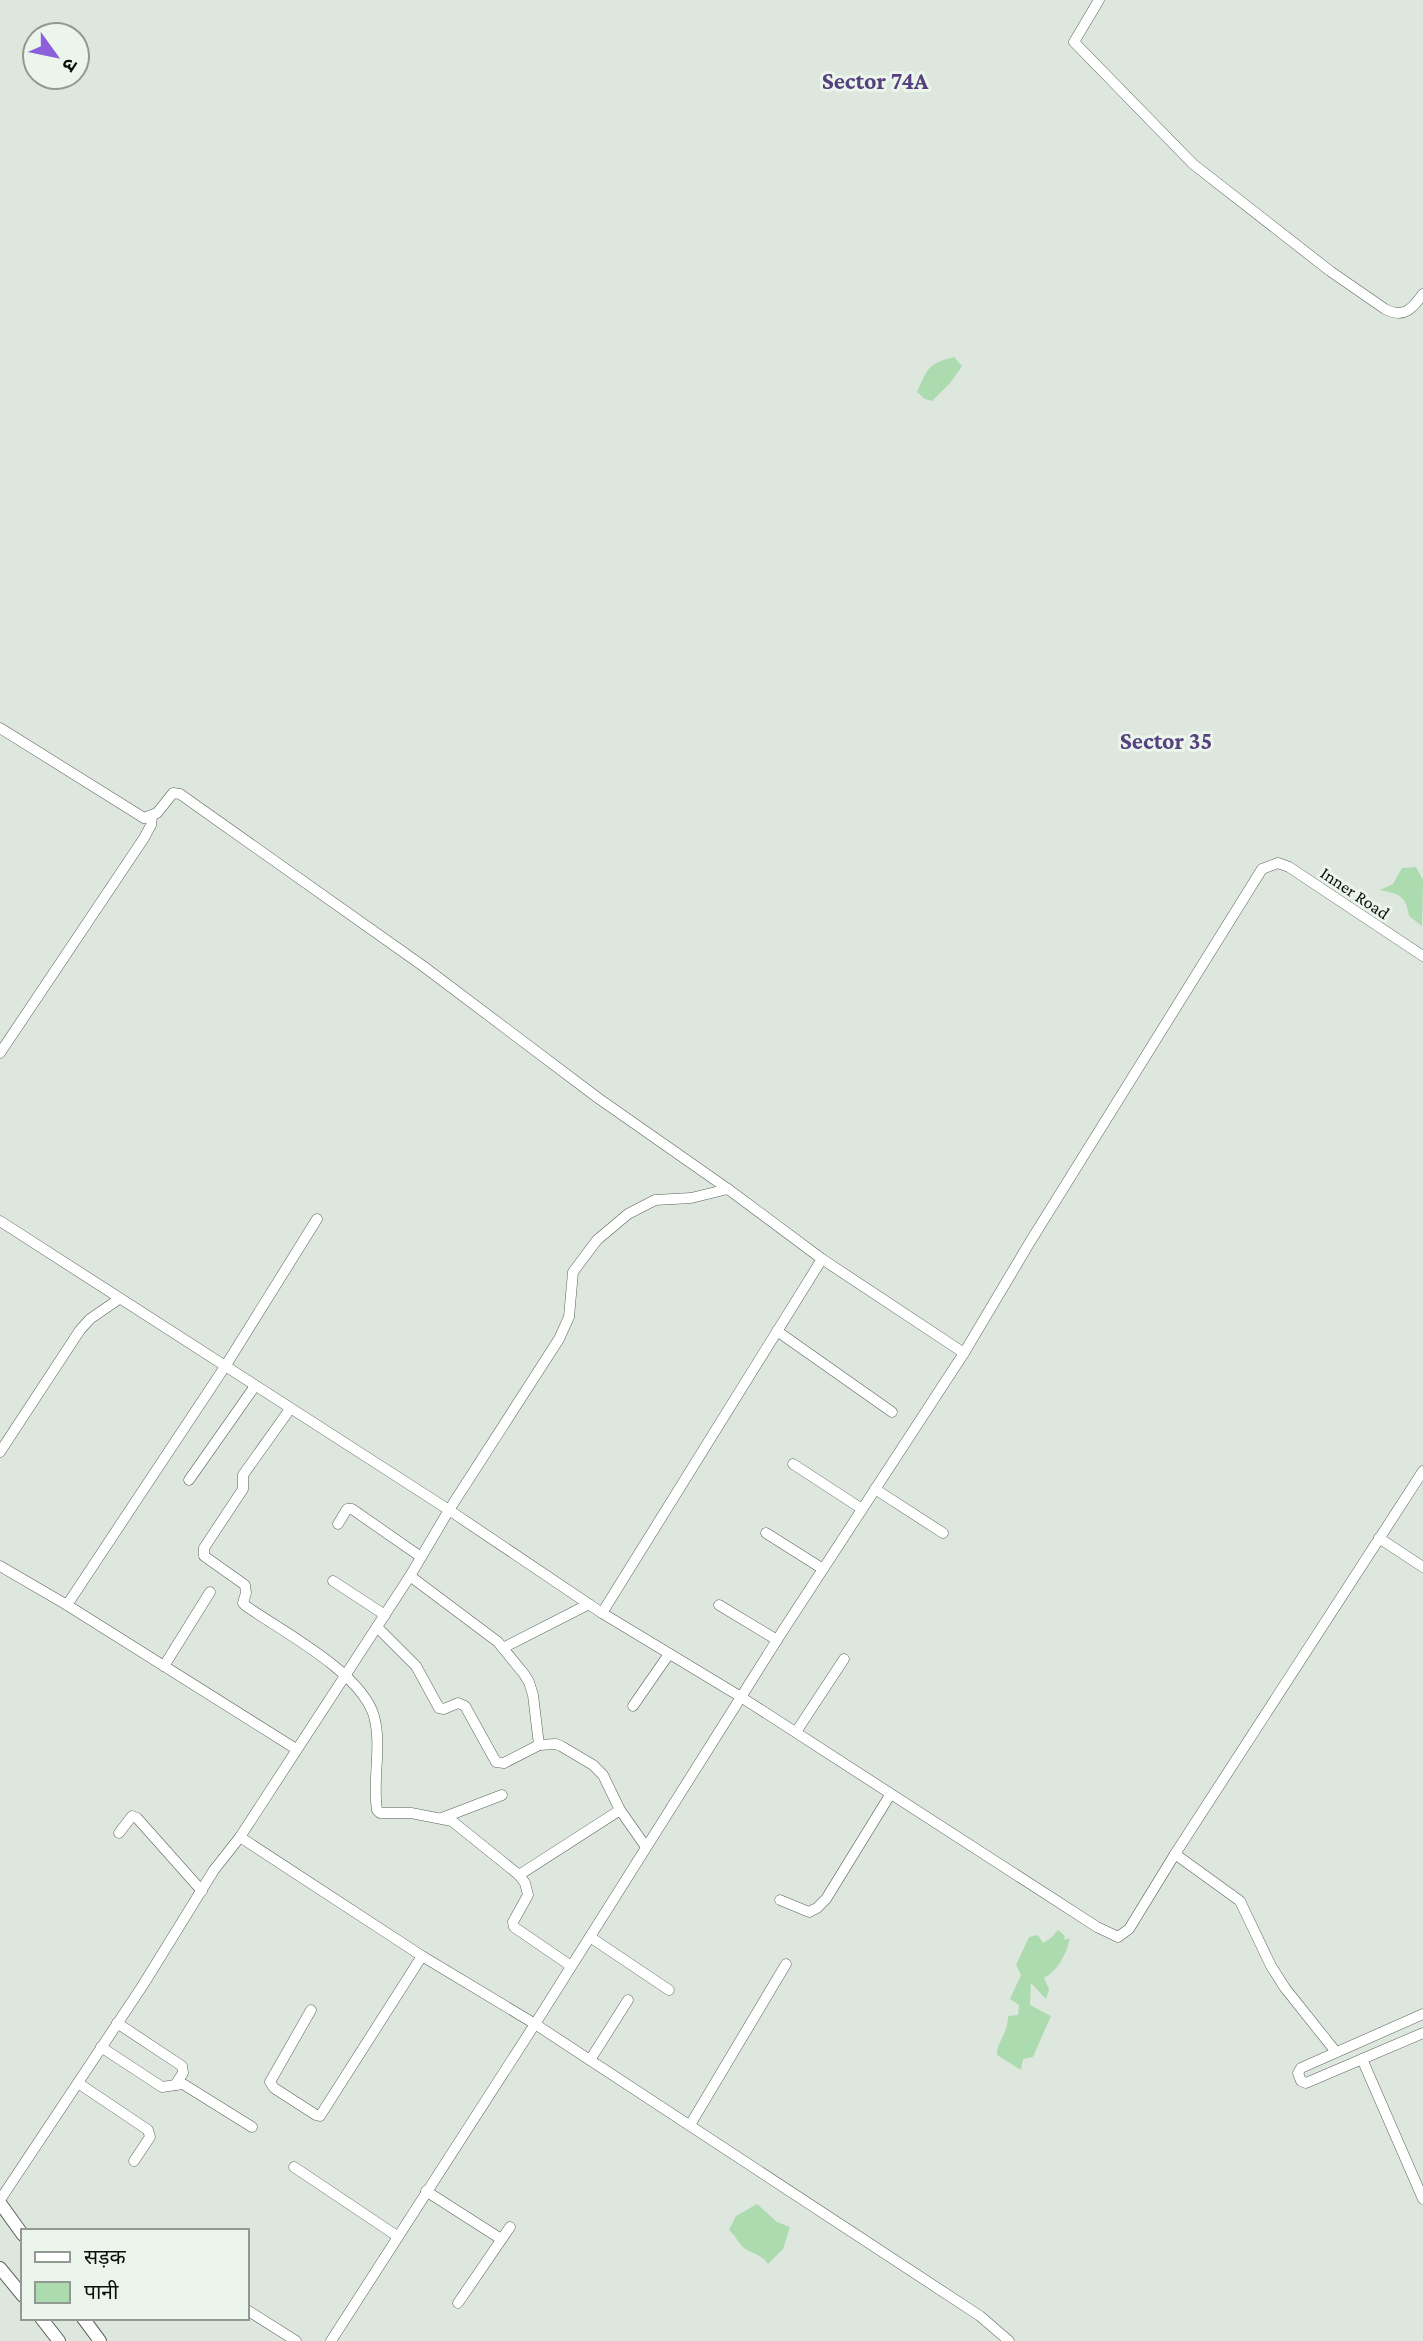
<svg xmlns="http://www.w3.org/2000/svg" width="1423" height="2341" font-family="'Crimson Pro','Noto Sans Devanagari',serif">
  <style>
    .water { fill: #addbb0 }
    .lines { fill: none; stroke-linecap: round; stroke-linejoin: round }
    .minor-casing { stroke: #5a625b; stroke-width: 11 }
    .tertiary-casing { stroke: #5a625b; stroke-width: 14 }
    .minor { stroke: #fff; stroke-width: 10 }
    .tertiary { stroke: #fff; stroke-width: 12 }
    .labels { text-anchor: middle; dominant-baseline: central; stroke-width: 6; stroke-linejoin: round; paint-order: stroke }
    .street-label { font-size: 18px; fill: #0c100d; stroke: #ebf5eb }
    .district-label { font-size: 24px; font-weight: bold; fill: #54417e; stroke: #ebf5eb }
  </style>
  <rect width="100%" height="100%" fill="#dee7de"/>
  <g class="water">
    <path d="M954,357L962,366L951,382L932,401L925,399L917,392C928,368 927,364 954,357Z"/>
    <path d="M1416,867L1423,880L1422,926L1409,916C1406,896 1400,894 1380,890L1393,884L1402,868Z"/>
    <path d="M1058,1930L1065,1936L1064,1940L1070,1938C1066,1954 1059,1970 1044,1978L1049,1989L1046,1999L1031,1983L1030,2005L1051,2016L1033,2057L1023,2059L1021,2070L997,2055C996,2043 1008,2034 1008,2016L1018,2015L1019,2005L1010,1999L1021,1975L1016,1965L1029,1937L1038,1935L1043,1943L1051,1938Z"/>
    <path d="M757,2204L777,2222L790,2227L783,2249L768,2264C762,2255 753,2254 744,2248C739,2244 735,2235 729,2230L736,2216Z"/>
  </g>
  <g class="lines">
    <defs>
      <g id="minor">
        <path d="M1099,0L1074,42L1193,164L1330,271L1385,309C1404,319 1412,309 1423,294"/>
        <path d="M0,728L144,818L157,813L173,793L180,794L423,966L598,1098L728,1189L822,1259L964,1353"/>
        <path d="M0,1053L144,838L151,825L152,816"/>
        <path d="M0,1221L449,1510L602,1613L741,1697L1097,1927L1118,1937L1129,1929L1175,1854L1423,1471"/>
        <path d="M777,1331L892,1412"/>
        <path d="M290,1409L243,1475V1489L204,1548V1556L245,1585L246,1593L243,1603L246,1606C283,1632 357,1670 373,1713C383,1743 372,1779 377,1810L380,1813H411L452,1821L519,1875L525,1883L528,1895L513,1922L514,1927L571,1966"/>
        <path d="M0,1452L80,1330L90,1319L119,1299"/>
        <path d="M793,1464L862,1509"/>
        <path d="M189,1480L255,1386"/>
        <path d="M875,1489L943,1533"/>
        <path d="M338,1524L347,1509H352L421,1557"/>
        <path d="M766,1533L823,1569"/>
        <path d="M1379,1538L1423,1567"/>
        <path d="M0,1566L67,1605L296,1749"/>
        <path d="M410,1576L498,1642L524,1674L529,1682L533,1695L539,1745L556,1744L561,1746L593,1765L603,1775L620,1810L646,1847"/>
        <path d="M333,1581L385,1615"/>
        <path d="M67,1605L226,1365L317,1219"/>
        <path d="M719,1605L777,1640"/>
        <path d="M602,1613L822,1259"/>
        <path d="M377,1627L416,1666L439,1708L444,1709L458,1703L465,1706L496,1762L504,1763L539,1745"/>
        <path d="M503,1648L589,1604"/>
        <path d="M164,1666L210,1592"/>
        <path d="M633,1706L669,1654"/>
        <path d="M796,1732L844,1659"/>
        <path d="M442,1818L502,1795"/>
        <path d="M119,1833L132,1816L137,1818L202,1891"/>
        <path d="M240,1837L422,1956L535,2024L980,2316L1009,2341"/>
        <path d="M1175,1854L1240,1901L1271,1966L1285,1988L1336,2052"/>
        <path d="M519,1875L620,1810"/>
        <path d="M780,1900L809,1912L817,1908L826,1899L890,1795"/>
        <path d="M590,1937L669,1990"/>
        <path d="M311,2010L270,2082L274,2088L316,2115L320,2116L422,1956"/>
        <path d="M1423,2014L1301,2068L1298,2073L1301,2081L1306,2083L1423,2033"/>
        <path d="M117,2023L182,2066L183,2073L175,2085"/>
        <path d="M101,2047L162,2087L183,2084L252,2127"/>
        <path d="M1362,2059L1423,2199"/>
        <path d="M590,2060L628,2000"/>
        <path d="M78,2083L148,2130L150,2137L134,2161"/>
        <path d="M690,2125L786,1964"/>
        <path d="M294,2167L397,2236"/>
        <path d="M426,2191L501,2239"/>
        <path d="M0,2200L143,1985L214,1870L240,1837L410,1576L449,1510L559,1339L569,1317L573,1272L597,1240L628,1214L655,1200L691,1198L728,1189"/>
        <path d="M458,2303L510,2227"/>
        <path d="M247,2310L296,2341"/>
        <path d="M331,2341L535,2024L782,1632L964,1353L1030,1242L1262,869L1278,863L1289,867L1423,956"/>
      </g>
      <g id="tertiary">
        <path d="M0,2203L23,2235"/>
        <path d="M0,2268L23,2296"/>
        <path d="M41,2318L59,2341"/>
        <path d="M83,2318L100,2341"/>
      </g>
    </defs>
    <use href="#minor" class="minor-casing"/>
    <use href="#tertiary" class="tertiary-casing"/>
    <use href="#minor" class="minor"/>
    <use href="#tertiary" class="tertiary"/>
  </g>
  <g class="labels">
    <g class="street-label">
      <text transform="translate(1355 893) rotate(34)">Inner Road</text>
    </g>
    <g class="district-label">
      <text x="875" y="80">Sector 74A</text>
      <text x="1166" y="740">Sector 35</text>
    </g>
  </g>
  <rect x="21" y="2229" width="228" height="91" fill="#ebf5eb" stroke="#929992" stroke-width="2"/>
  <rect x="35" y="2252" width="35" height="10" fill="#ffffff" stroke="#929992" stroke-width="2"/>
  <text x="84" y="2264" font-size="21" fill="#0c100d">सड़क</text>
  <rect x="35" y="2282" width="35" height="21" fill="#addbb0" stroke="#929992" stroke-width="2"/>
  <text x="84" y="2299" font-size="21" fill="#0c100d">पानी</text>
  <g transform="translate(56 56) rotate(123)"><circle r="33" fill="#ebf5eb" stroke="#929992" stroke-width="2"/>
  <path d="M0-5L12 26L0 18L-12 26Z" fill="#8b60da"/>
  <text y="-10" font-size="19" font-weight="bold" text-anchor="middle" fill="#0c100d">उ</text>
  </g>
</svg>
